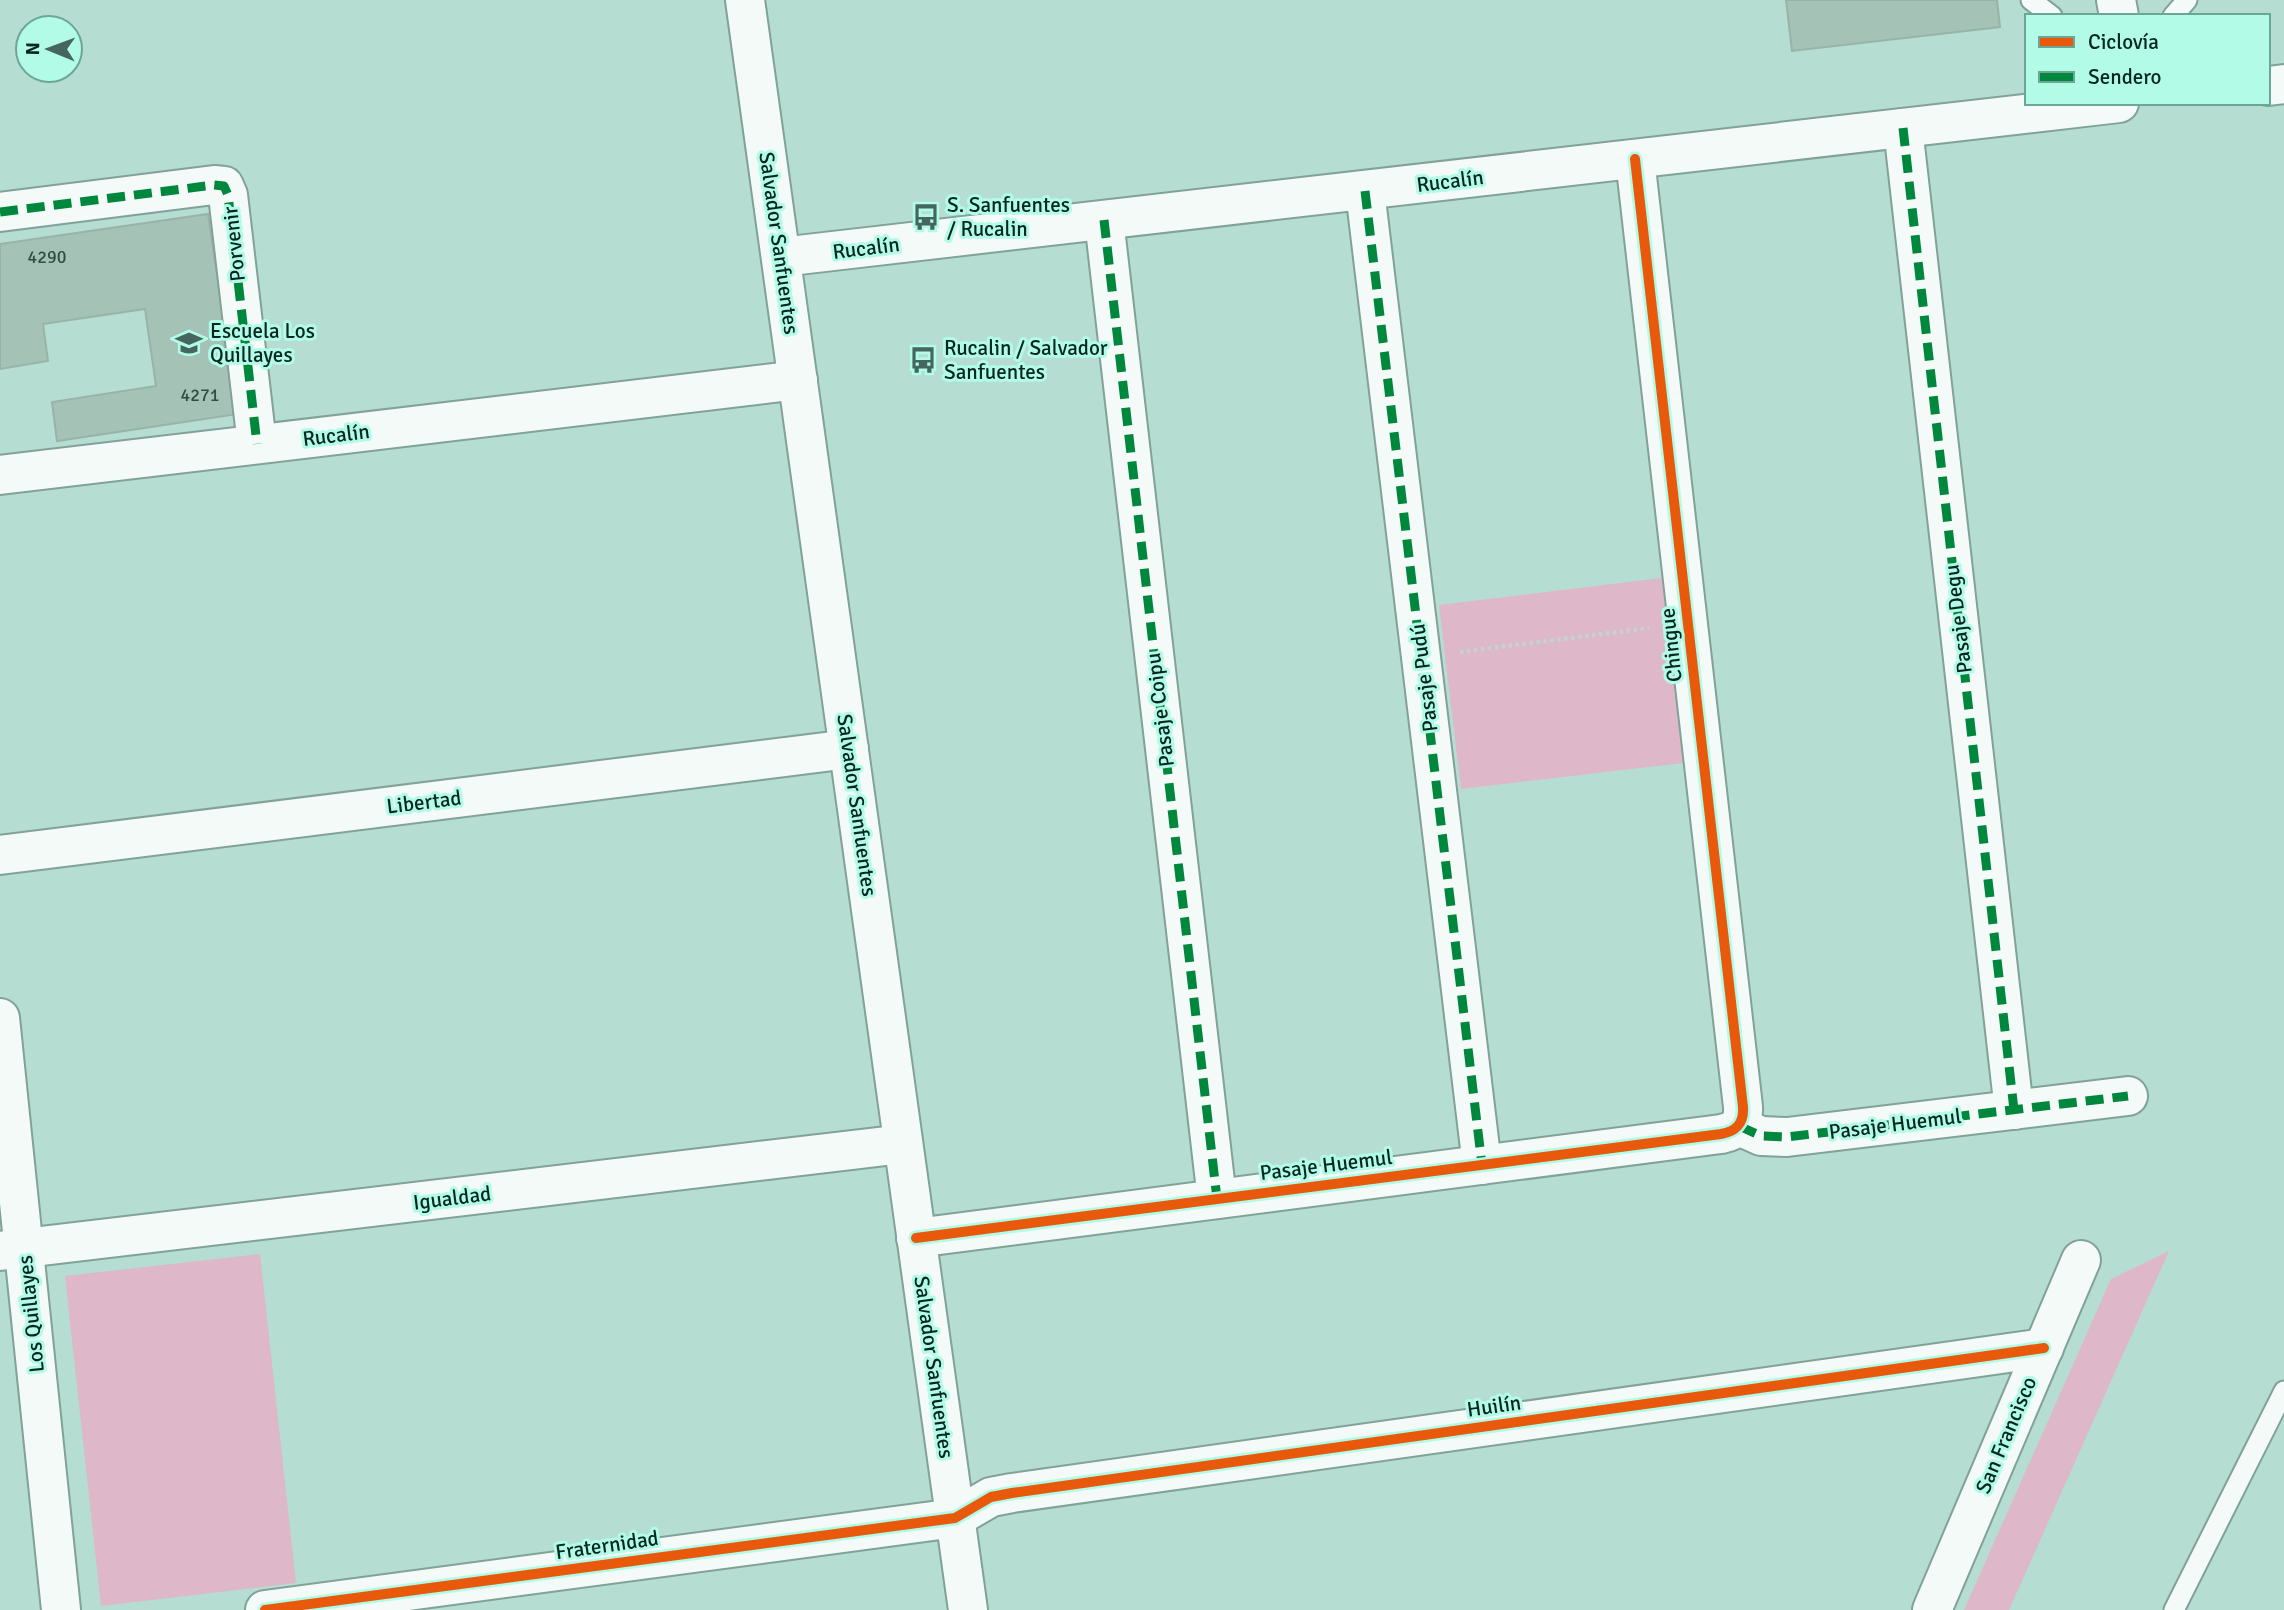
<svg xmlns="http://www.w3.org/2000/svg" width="2284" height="1610" font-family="Signika,sans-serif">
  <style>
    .green { fill: #deb7c8 }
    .building { fill: #a5c2b6; stroke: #98b4a9; stroke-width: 2 }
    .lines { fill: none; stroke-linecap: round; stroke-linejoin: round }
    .service-casing { stroke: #81a199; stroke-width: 23 }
    .minor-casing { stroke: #81a199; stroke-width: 42 }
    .tertiary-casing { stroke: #81a199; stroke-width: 42 }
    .path { stroke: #c5d2cf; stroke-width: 4.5; stroke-dasharray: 3.5 3.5; stroke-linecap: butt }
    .service { stroke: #f4faf8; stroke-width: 19 }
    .minor { stroke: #f4faf8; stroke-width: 38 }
    .tertiary { stroke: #f4faf8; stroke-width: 38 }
    .quiet { stroke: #00873e; stroke-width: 9; stroke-dasharray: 18 9; stroke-linecap: butt }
    .cycleway-casing { stroke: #b1fbe7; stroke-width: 15 }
    .cycleway { stroke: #e8590c; stroke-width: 10 }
    .labels { text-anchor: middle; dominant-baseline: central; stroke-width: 6; stroke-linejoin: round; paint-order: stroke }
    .number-label { font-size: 18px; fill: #2e4d46 }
    .street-label { font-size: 21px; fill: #072620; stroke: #b1fbe7 }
    .poi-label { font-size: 21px; fill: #072620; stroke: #b1fbe7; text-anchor: start }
  </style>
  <rect width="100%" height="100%" fill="#b5ddd2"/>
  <g class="green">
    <path d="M1670,577L1691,762L1461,789L1439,605Z"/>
    <path d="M2169,1251L2009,1610H1964L2111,1279Z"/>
    <path d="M260,1254L296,1583L101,1606L65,1276Z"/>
  </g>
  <g class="building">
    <path d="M1786,0H1997L2000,27L1792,51Z"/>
    <path d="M208,214L238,414L57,441L52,402L156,386L145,309L43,324L48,361L0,369V244Z"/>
  </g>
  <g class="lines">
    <defs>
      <g id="service">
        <path d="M2031,0L2052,16"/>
        <path d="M2173,16L2187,0"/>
        <path d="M2174,1610L2284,1391"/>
      </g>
      <g id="minor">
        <path d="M2116,0L2119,16"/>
        <path d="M1903,128L2014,1110"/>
        <path d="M1365,191L1482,1165"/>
        <path d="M0,212L214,185L224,186L228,195L257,444"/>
        <path d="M1104,220L1217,1199"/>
        <path d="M0,475L798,380"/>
        <path d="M0,855L849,749"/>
        <path d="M0,1018L61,1610"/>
        <path d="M1739,1126L1761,1136L1787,1137L2128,1096"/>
        <path d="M916,1238L1721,1134C1737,1131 1744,1123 1743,1107L1635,159"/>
        <path d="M0,1251L903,1144"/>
        <path d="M265,1610L955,1518L991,1497L1012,1493L2044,1348"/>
        <path d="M1932,1610L2081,1260"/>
      </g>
      <g id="tertiary">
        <path d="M745,0L968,1610"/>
        <path d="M2268,86L2284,84"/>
        <path d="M781,257L2119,103"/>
      </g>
    </defs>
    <use href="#service" class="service-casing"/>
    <use href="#minor" class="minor-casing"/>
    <use href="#tertiary" class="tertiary-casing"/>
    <path class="path" d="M1460,652L1649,628"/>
    <use href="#service" class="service"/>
    <use href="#minor" class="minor"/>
    <use href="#tertiary" class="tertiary"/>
    <g class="quiet">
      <path d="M1903,128L2014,1110"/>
      <path d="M1365,191L1482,1165"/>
      <path d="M0,212L214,185L224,186L228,195L257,444"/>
      <path d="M1104,220L1217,1199"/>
      <path d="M1739,1126L1761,1136L1787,1137L2128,1096"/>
    </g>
    <defs>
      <g id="cycleway">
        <path d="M916,1238L1721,1134C1737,1131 1744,1123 1743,1107L1635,159"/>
        <path d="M265,1610L955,1518L991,1497L1012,1493L2044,1348"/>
      </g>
    </defs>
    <use href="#cycleway" class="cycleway-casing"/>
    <use href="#cycleway" class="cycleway"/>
  </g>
  <defs>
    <symbol id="bus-bare" viewBox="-9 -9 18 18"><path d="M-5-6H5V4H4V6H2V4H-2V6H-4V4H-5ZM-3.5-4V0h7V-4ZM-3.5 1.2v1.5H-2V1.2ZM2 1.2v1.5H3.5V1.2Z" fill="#44665e" stroke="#b1fbe7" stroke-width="2.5" paint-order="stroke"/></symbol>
    <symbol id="school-bare" viewBox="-9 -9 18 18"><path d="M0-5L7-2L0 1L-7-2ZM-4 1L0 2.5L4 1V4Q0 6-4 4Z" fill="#44665e" stroke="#b1fbe7" stroke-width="2.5" paint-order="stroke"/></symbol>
  </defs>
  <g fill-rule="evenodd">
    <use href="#bus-bare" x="907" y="198" width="38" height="38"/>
    <use href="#school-bare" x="170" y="324" width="38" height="38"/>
    <use href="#bus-bare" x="904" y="341" width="38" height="38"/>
  </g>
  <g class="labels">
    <g class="number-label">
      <text x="47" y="257">4290</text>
      <text x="200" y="395">4271</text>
    </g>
    <g class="street-label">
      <text transform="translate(1450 181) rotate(-7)">Rucalín</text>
      <text transform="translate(779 243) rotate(82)">Salvador Sanfuentes</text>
      <text transform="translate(234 244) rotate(-96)">Porvenir</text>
      <text transform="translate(866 248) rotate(-7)">Rucalín</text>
      <text transform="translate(336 435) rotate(-7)">Rucalín</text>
      <text transform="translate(1958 619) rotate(-97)">Pasaje Degu</text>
      <text transform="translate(1671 645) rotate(-96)">Chingue</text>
      <text transform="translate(1424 678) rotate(-97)">Pasaje Pudú</text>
      <text transform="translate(1160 710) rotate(-97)">Pasaje Coipu</text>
      <text transform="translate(424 802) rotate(-7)">Libertad</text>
      <text transform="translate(857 805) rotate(82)">Salvador Sanfuentes</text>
      <text transform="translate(1895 1124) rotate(-7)">Pasaje Huemul</text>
      <text transform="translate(1326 1165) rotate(-7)">Pasaje Huemul</text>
      <text transform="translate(452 1198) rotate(-7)">Igualdad</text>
      <text transform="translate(31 1314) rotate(-96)">Los Quillayes</text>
      <text transform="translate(934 1367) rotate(82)">Salvador Sanfuentes</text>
      <text transform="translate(1494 1406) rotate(-8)">Huilín</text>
      <text transform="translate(2006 1435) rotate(-67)">San Francisco</text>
      <text transform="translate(607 1545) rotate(-8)">Fraternidad</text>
    </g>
    <g class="poi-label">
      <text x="947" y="205">S. Sanfuentes<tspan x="947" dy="24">/ Rucalin</tspan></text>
      <text x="210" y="331">Escuela Los<tspan x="210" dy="24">Quillayes</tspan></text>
      <text x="944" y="348">Rucalin / Salvador<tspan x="944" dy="24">Sanfuentes</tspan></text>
    </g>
  </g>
  <rect x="2025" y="14" width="245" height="91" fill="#b1fbe7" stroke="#6da697" stroke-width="2"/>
  <rect x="2039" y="37" width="35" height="10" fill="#e8590c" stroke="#6da697" stroke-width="2"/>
  <text x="2088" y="49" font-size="21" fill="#072620">Ciclovía</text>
  <rect x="2039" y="72" width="35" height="10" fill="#00873e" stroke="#6da697" stroke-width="2"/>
  <text x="2088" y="84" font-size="21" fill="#072620">Sendero</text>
  <g transform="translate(49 49) rotate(271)"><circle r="33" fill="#b1fbe7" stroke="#6da697" stroke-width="2"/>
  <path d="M0-5L12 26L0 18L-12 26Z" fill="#44665e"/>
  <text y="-10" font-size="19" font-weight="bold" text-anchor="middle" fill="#072620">N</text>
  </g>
</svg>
